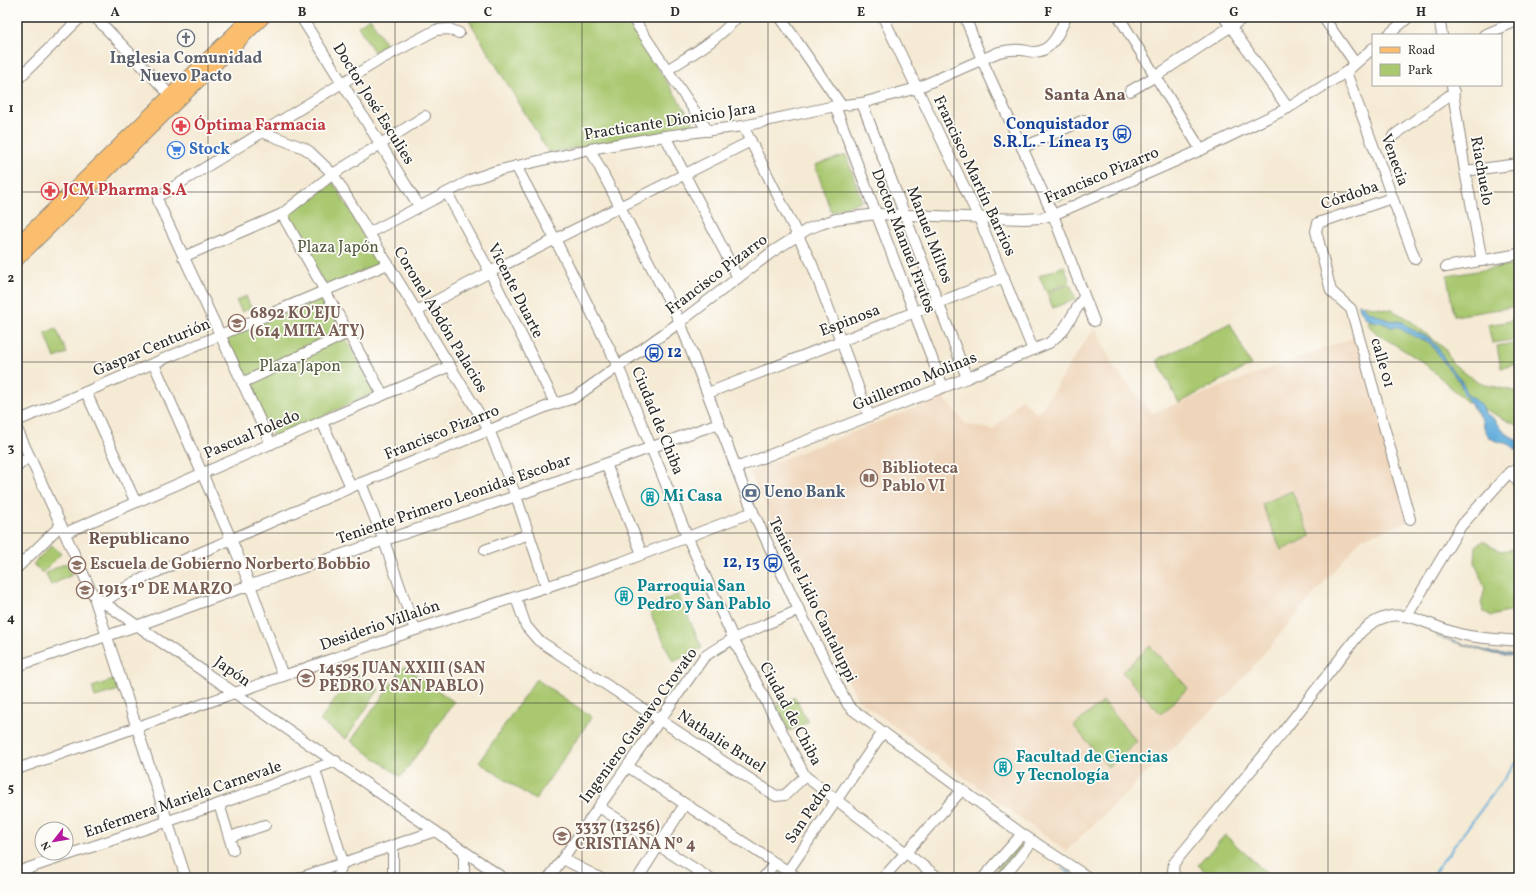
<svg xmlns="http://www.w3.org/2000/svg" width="1536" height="895" font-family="Vollkorn,serif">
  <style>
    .built { fill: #efd6bb }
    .green { fill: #a9c870; stroke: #6a7a4e }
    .water { fill: #64aedc; stroke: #486c84 }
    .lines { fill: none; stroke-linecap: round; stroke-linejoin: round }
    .stream { stroke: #64aedc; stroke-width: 2 }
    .minor-casing { stroke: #908a80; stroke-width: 12 }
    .major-casing { stroke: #908a80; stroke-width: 14 }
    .minor { stroke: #fff; stroke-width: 10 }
    .major { stroke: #fabe6e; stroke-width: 12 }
    .grid { fill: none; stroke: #2b2b2b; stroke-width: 1; stroke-opacity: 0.55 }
    .labels { text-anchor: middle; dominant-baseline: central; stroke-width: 3.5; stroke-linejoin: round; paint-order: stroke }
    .worship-label { font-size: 16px; font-weight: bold; fill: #5b616d; stroke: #fdfcf7 }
    .street-label { font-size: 16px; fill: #2b2b2b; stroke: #fdfcf7 }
    .transit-label { font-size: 16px; font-weight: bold; fill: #164399; stroke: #fdfcf7; text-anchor: end }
    .health-label { font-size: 16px; font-weight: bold; fill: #be3a42; stroke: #fdfcf7; text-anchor: start }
    .shop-label { font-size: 16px; font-weight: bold; fill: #366cbe; stroke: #fdfcf7; text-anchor: start }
    .park-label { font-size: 16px; fill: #515a40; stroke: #fdfcf7 }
    .education-label { font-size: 16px; font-weight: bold; fill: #785e54; stroke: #fdfcf7; text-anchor: start }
    .service-label { font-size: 16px; font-weight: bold; fill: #4e5e75; stroke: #fdfcf7; text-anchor: start }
    .culture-label { font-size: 16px; font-weight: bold; fill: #0d838f; stroke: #fdfcf7; text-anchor: start }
    .neighbourhood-label { font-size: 17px; font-weight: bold; fill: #6e564d; stroke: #fdfcf7 }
    .neatline { fill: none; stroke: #2b2b2b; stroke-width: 1.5 }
    .grid-label { font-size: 13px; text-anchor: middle; font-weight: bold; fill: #2b2b2b }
  </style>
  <rect width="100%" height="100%" fill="#fdfcf7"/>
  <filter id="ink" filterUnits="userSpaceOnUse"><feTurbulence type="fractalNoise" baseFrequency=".025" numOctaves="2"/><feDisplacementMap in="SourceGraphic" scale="8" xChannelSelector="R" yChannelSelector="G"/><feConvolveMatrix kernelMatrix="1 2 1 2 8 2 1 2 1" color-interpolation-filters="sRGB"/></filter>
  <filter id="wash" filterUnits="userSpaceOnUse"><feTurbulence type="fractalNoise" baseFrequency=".012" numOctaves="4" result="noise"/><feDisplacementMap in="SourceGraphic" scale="16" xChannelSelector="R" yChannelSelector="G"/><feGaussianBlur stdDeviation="0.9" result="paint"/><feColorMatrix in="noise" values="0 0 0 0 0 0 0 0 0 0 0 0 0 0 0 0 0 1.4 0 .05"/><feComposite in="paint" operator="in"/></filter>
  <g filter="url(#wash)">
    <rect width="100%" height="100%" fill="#f5ead4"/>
    <path class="built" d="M1095,326L1114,368L1152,413L1357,336L1408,522L1362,538L1230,693L1066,851L857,699L750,472L943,397L966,424L993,430L1021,399L1038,414Z"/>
    <g class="green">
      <path d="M467,17H624L694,123V126L549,153Z"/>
      <path d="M370,18L386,44L374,52L358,26Z"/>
      <path d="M846,155L862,201L831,212L815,165Z"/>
      <path d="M332,181L382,262L326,287L287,216Z"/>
      <path d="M1076,184L1080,192L1059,201L1056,193Z"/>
      <path d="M1519,264V306L1454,316L1447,276Z"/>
      <path d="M1064,266L1070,282L1046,292L1039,276Z"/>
      <path d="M1070,284L1076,299L1053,308L1047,293Z"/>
      <path d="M246,296L251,308L242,312L236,301Z"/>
      <path d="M323,298L376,392L274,438L225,338Z"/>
      <path d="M1363,305L1391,310L1407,318L1445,349L1452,363L1473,379L1486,385L1519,392V426C1502,419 1484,407 1467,402L1423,362L1376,333L1370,327Z"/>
      <path d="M1516,320L1519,339L1492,343L1488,325Z"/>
      <path d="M1230,323L1251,365L1179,403L1157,360Z"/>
      <path d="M56,328L67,353L55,358L45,333Z"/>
      <path d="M1519,342V364L1501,368L1497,346Z"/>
      <path d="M1292,491L1311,537L1281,550L1262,504Z"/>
      <path d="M1483,541L1500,551L1515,549L1519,546V614L1507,612L1491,616L1484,612L1481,603L1485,589L1475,562L1476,546Z"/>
      <path d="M52,545L61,554L42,573L33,564Z"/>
      <path d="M66,563L72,575L51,585L45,573Z"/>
      <path d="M678,594L702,648L673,662L648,608Z"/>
      <path d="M1150,646L1188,688L1161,714L1122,672Z"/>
      <path d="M404,666L454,702L401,777L351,741Z"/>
      <path d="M354,671L379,689L346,739L320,721Z"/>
      <path d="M116,679L119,690L95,697L92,687Z"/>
      <path d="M536,679L592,717L535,800L479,762Z"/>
      <path d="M795,697L808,722L789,731L776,706Z"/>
      <path d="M1103,701L1137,742L1108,767L1074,726Z"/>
      <path d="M1225,835L1271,877V878H1212L1198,865Z"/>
      <path d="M1020,843L1021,846L993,878H989Z"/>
    </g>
    <g class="water">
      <path d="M1360,303L1367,310L1388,320L1403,322L1409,328L1431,339L1441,352L1446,363L1460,378L1465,387L1466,393C1473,398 1484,405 1485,413L1493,418L1506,433L1519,442V452L1508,444L1496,441L1490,438L1485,430L1482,420L1467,399L1459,381L1444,363L1430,343L1407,333L1398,327H1391L1383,323L1372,321L1365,317L1358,306V304Z"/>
      <path d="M1436,636L1493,653L1519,655V657L1493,654Z"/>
    </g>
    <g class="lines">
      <g class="stream">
        <path d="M1463,386L1464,393L1467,396"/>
        <path d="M1062,868L1077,878"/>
        <path d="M1430,878L1519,759"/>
      </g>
    </g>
  </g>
  <g filter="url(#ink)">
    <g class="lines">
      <defs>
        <g id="minor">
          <path d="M95,17L175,100"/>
          <path d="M301,17L419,206"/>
          <path d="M632,17L708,131"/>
          <path d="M780,17L841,105"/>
          <path d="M883,17L979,218L1033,350"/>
          <path d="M965,17L982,60L1053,215L1094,321"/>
          <path d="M1119,17L1201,150"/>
          <path d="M1224,17L1288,108"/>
          <path d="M1323,17L1355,63"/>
          <path d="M1439,17L1442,35"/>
          <path d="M1388,35L1409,17"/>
          <path d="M1484,35L1519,20"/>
          <path d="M667,70C692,54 718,40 737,17"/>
          <path d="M1346,72L1415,259"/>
          <path d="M17,80L81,17"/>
          <path d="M1452,85L1465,171L1482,261"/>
          <path d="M1130,91L1156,76L1245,17"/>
          <path d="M862,103L967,378"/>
          <path d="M835,106L943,387"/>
          <path d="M743,126L812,264L869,416"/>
          <path d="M262,132L304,148L310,152L333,174L489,430L516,496L547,588"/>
          <path d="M665,136L738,278"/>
          <path d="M1393,136L1454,92"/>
          <path d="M1022,148L1084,120"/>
          <path d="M590,149L680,322L753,512L799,610L848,705L853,710L1022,834L1089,878"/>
          <path d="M516,166L555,239L618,366L687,536L734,640L805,776L939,878"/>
          <path d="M1465,171L1519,164"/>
          <path d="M447,193L490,272L555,403"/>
          <path d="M1392,198L1318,223L1316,231L1331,291L1351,309L1410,519"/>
          <path d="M282,214L383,395"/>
          <path d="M369,233L473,179L496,171L590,149L665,136L743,126L835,106L862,103L917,88L999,52C1007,50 1014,49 1021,50C1025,50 1030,52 1034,52C1052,52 1060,31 1066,17"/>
          <path d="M183,257L282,214L333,174L425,116"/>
          <path d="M1446,267L1519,254"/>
          <path d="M417,311L490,272L751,141"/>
          <path d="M154,364L231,539L250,585L283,676"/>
          <path d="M242,383L348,333"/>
          <path d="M86,392L135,501"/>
          <path d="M708,393L1004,277"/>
          <path d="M17,421L388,264"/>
          <path d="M322,422L351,487"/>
          <path d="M17,429L92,593L103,602L503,878"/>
          <path d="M271,444L160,206L158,200L159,196L381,59L436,30L449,29L459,33"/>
          <path d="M606,464L642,554"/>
          <path d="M17,467L29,456"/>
          <path d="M736,468L967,378L1049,343L1062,332L1084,297"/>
          <path d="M1510,472L1519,483"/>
          <path d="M361,483L384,541L415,630"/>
          <path d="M65,533L450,366"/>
          <path d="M485,550L529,534"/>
          <path d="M17,568L61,525"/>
          <path d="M516,598L526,626L538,640L776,796L785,795L805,776"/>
          <path d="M95,600L186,878"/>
          <path d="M97,606L133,583L172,565L361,483L548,406L574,398L680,322L772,252L808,229L821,224L836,219L877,214L1024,219L1040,218L1053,215L1201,150L1288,108L1346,72L1373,48"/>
          <path d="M1407,616L1461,526L1506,476L1510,472L1519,470"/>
          <path d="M17,666L139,625L230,592L516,496L719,423"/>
          <path d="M627,766L798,878"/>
          <path d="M17,769L415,630L622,562L753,512"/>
          <path d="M315,770L341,856L342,863L338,878"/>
          <path d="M219,804L233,850"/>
          <path d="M599,807L709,878"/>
          <path d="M230,837L265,825"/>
          <path d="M393,846V878"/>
          <path d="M563,859L600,878"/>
          <path d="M788,871L883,732"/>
          <path d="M17,872L219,804L336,761"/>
          <path d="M300,878L435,831"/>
          <path d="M464,878V851"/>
          <path d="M549,878L704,657C731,637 768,624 799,610"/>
          <path d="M638,878L685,804"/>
          <path d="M763,878L775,863"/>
          <path d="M883,878L962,790"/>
          <path d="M983,878L1022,834"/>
          <path d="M1002,878L1033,841"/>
          <path d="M1176,878L1173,871L1174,863L1283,732L1360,633C1396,598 1422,625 1460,634C1479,639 1500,639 1519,641"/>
        </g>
        <g id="major">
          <path d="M17,244L250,17"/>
          <path d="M17,260L264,17"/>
        </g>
      </defs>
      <use href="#minor" class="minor-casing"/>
      <use href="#major" class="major-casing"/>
      <use href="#minor" class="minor"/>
      <use href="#major" class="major"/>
    </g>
  </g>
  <path class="grid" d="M208,17V878M395,17V878M582,17V878M768,17V878M954,17V878M1141,17V878M1328,17V878M17,192H1519M17,362H1519M17,533H1519M17,703H1519"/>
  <defs>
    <symbol id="church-ring" viewBox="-11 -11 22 22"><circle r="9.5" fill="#fdfcf7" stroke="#6b7280" stroke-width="1.5"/><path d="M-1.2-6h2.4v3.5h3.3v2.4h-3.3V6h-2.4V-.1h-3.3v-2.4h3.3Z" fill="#6b7280"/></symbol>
    <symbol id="pharmacy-ring" viewBox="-11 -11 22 22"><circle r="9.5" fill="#fdfcf7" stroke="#e0444e" stroke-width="1.5"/><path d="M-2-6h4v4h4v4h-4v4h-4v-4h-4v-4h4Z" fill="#e0444e"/></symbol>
    <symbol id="bus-ring" viewBox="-11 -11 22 22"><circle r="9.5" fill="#fdfcf7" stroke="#1a4fb4" stroke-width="1.5"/><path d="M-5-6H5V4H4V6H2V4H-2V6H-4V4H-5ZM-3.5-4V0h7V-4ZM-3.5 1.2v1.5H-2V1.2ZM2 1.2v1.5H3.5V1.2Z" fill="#1a4fb4"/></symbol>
    <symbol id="supermarket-ring" viewBox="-11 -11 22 22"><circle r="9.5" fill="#fdfcf7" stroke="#3f7fe0" stroke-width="1.5"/><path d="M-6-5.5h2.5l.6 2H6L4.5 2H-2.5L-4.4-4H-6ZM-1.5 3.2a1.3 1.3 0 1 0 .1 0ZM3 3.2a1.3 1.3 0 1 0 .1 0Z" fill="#3f7fe0"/></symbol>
    <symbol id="school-ring" viewBox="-11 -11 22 22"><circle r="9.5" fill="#fdfcf7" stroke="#8d6e63" stroke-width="1.5"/><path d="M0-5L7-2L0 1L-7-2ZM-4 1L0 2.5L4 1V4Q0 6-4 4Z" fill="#8d6e63"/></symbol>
    <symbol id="library-ring" viewBox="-11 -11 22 22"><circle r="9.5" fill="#fdfcf7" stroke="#8d6e63" stroke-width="1.5"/><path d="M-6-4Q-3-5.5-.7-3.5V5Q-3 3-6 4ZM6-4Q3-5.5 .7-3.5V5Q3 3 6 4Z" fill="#8d6e63"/></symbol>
    <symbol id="bank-ring" viewBox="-11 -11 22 22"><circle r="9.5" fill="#fdfcf7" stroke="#5c6f8a" stroke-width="1.5"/><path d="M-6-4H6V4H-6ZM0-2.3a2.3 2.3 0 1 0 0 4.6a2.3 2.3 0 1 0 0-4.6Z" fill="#5c6f8a"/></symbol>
    <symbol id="building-ring" viewBox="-11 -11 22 22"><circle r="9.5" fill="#fdfcf7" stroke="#0f9aa8" stroke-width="1.5"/><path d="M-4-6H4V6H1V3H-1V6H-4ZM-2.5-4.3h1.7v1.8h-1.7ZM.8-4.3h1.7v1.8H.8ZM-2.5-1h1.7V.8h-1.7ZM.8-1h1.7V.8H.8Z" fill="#0f9aa8"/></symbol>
  </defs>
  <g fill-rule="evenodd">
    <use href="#church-ring" x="176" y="28" width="20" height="20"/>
    <use href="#pharmacy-ring" x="171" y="116" width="20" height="20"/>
    <use href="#bus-ring" x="1112" y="124" width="20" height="20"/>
    <use href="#supermarket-ring" x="166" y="140" width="20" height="20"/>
    <use href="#pharmacy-ring" x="40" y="181" width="20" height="20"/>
    <use href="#school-ring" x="227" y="313" width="20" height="20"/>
    <use href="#bus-ring" x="644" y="343" width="20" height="20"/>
    <use href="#library-ring" x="859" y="468" width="20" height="20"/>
    <use href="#bank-ring" x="741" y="483" width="20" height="20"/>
    <use href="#building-ring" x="640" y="487" width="20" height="20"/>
    <use href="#bus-ring" x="763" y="553" width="20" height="20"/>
    <use href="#school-ring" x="67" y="555" width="20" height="20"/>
    <use href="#school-ring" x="75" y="580" width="20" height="20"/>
    <use href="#building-ring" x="614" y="586" width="20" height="20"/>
    <use href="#school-ring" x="296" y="668" width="20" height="20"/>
    <use href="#building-ring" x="993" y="757" width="20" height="20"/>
    <use href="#school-ring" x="552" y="826" width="20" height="20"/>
  </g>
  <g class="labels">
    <g class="worship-label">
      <text x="186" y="59">Inglesia Comunidad<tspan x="186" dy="18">Nuevo Pacto</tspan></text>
    </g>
    <g class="street-label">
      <text transform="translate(373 104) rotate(58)">Doctor José Esculies</text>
      <text transform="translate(670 122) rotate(-9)">Practicante Dionicio Jara</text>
      <text transform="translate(1394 160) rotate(70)">Venecia</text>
      <text transform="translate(1481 171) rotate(80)">Riachuelo</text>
      <text transform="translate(974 176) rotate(65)">Francisco Martín Barrios</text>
      <text transform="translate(1102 176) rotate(-23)">Francisco Pizarro</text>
      <text transform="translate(1350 196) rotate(-19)">Córdoba</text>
      <text transform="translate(929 235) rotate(69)">Manuel Miltos</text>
      <text transform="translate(903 241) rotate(69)">Doctor Manuel Frutos</text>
      <text transform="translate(717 275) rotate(-37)">Francisco Pizarro</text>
      <text transform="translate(515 291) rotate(63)">Vicente Duarte</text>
      <text transform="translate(440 320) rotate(59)">Coronel Abdón Palacios</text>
      <text transform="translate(850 321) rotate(-21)">Espinosa</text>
      <text transform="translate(152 348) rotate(-23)">Gaspar Centurión</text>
      <text transform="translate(1382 363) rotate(74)">calle 01</text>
      <text transform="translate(915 382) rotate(-22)">Guillermo Molinas</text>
      <text transform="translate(657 421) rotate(68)">Ciudad de Chiba</text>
      <text transform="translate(442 433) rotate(-22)">Francisco Pizarro</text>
      <text transform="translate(252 435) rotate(-23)">Pascual Toledo</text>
      <text transform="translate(454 500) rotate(-19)">Teniente Primero Leonidas Escobar</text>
      <text transform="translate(812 600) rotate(64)">Teniente Lidio Cantaluppi</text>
      <text transform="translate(380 626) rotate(-19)">Desiderio Villalón</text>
      <text transform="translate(232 672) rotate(35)">Japón</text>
      <text transform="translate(790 714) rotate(62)">Ciudad de Chiba</text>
      <text transform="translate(639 726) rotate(-54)">Ingeniero Gustavo Crovato</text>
      <text transform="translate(721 742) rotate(33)">Nathalie Bruel</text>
      <text transform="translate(183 800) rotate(-19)">Enfermera Mariela Carnevale</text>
      <text transform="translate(809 813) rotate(-56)">San Pedro</text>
    </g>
    <g class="transit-label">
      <text x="1109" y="125">Conquistador<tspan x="1109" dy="18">S.R.L. - Línea 13</tspan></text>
      <text x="667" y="353" text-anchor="start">12</text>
      <text x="760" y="563">12, 13</text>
    </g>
    <g class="health-label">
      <text x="194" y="126">Óptima Farmacia</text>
      <text x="63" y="191">JCM Pharma S.A</text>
    </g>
    <g class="shop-label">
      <text x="189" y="150">Stock</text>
    </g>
    <g class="park-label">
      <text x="338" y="248">Plaza Japón</text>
      <text x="300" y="367">Plaza Japon</text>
    </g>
    <g class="education-label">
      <text x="250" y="314">6892 KO'EJU<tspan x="250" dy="18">(614 MITA ATY)</tspan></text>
      <text x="882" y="469">Biblioteca<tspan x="882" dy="18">Pablo VI</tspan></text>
      <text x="90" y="565">Escuela de Gobierno Norberto Bobbio</text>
      <text x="98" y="590">1913 1º DE MARZO</text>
      <text x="319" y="669">14595 JUAN XXIII (SAN<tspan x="319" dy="18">PEDRO Y SAN PABLO)</tspan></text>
      <text x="575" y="827">3337 (13256)<tspan x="575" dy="18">CRISTIANA Nº 4</tspan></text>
    </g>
    <g class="service-label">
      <text x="764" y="493">Ueno Bank</text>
    </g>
    <g class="culture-label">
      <text x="663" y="497">Mi Casa</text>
      <text x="637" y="587">Parroquia San<tspan x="637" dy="18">Pedro y San Pablo</tspan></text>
      <text x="1016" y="758">Facultad de Ciencias<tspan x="1016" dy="18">y Tecnología</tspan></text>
    </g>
    <g class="neighbourhood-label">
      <text x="1085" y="95">Santa Ana</text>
      <text x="139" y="539">Republicano</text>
    </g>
  </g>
  <rect width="1536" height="895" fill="none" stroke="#fdfcf7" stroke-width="44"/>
  <rect x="1372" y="34" width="130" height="52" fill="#fdfcf7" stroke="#a9a8a5"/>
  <rect x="1380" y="47" width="20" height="6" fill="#fabe6e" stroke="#a9a8a5"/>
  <text x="1408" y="54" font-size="12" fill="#2b2b2b">Road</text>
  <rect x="1380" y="64" width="20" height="12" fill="#a9c870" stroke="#a9a8a5"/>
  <text x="1408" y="74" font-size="12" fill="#2b2b2b">Park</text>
  <g transform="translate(54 841) rotate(239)"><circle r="19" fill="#fdfcf7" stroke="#a9a8a5"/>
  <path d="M0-3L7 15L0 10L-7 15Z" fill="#b5179e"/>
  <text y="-6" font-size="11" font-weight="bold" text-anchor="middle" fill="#2b2b2b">N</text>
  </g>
  <rect x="22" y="22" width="1492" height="851" class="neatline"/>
  <g class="grid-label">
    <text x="115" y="16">A</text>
    <text x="302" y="16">B</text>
    <text x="488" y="16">C</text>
    <text x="675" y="16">D</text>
    <text x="861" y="16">E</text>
    <text x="1048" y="16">F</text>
    <text x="1234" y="16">G</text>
    <text x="1421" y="16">H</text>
    <text x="11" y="112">1</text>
    <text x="11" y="282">2</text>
    <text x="11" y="452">3</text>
    <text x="11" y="622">4</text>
    <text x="11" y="792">5</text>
  </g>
</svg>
